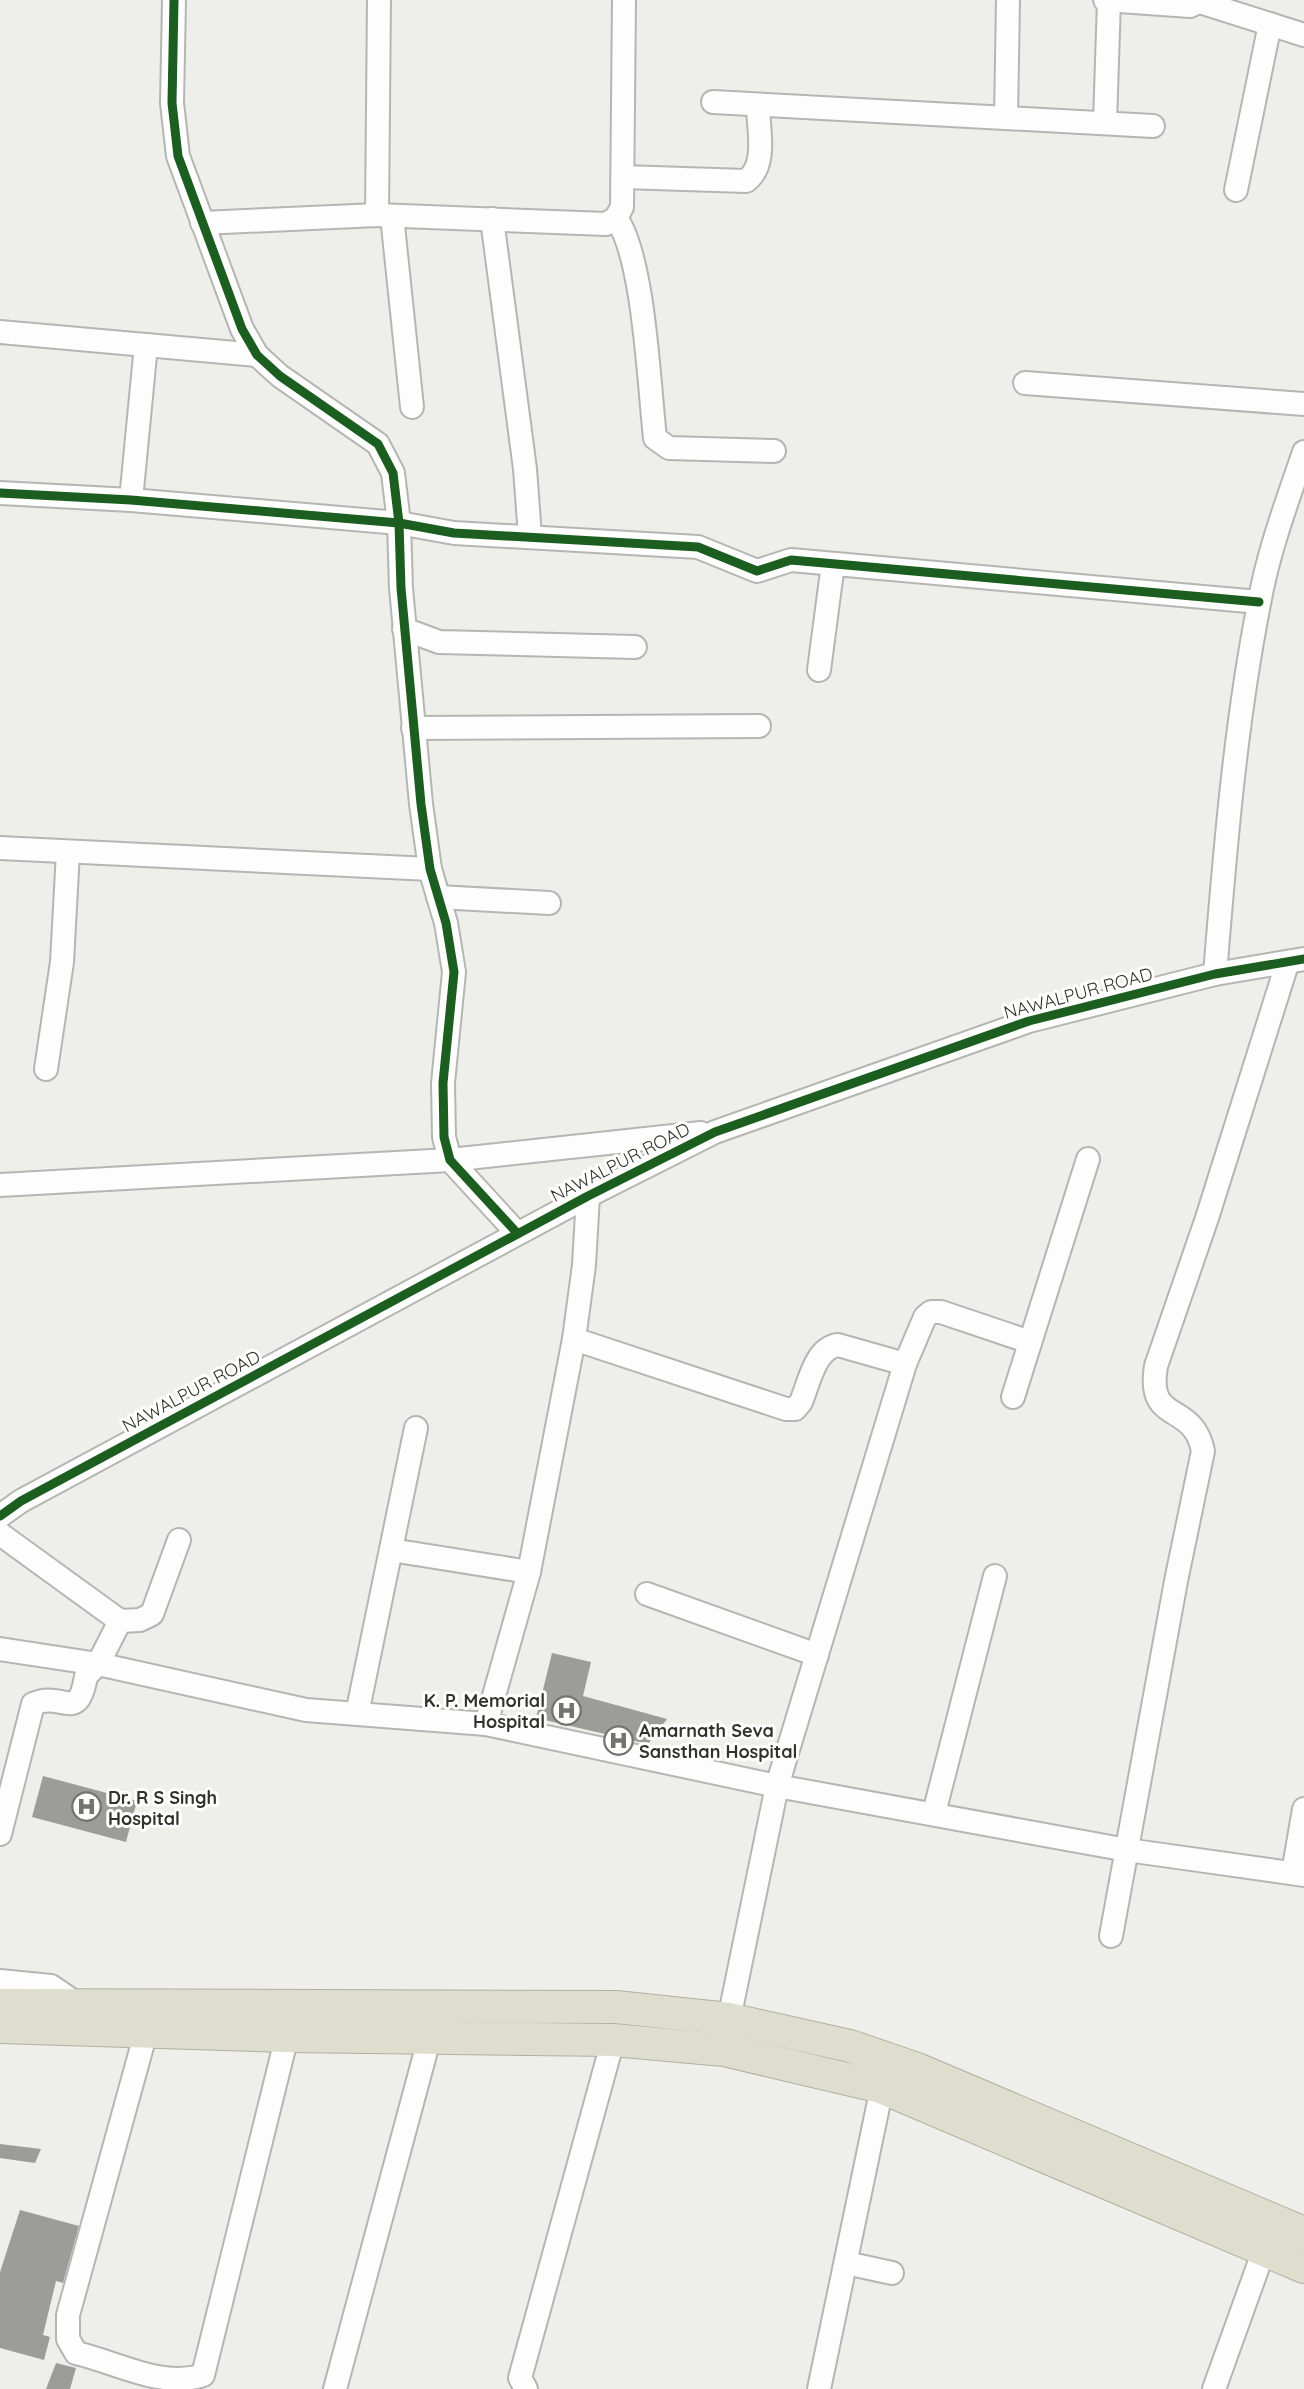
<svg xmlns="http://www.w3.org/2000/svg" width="1304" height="2389" font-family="Quicksand,sans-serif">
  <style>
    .building { fill: #9c9c99 }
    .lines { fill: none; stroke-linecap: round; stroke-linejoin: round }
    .minor-casing { stroke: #b5b6b2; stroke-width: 26 }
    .highway-casing { stroke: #afb09e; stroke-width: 34 }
    .minor { stroke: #fcfdfc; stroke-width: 22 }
    .highway { stroke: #dedecf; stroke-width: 32 }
    .cycleway-casing { stroke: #fffffe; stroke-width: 13 }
    .cycleway { stroke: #1b5e20; stroke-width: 9 }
    .labels { text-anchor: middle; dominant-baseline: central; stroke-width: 6; stroke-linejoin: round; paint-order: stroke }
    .street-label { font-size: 18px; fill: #31322f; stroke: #fffffe }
    .poi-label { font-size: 18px; font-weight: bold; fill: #31322f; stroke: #fffffe; text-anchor: start }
  </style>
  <rect width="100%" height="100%" fill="#eeefea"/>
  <g class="building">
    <path d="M552,1653L591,1662L583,1696L667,1719L648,1744L536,1718Z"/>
    <path d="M43,1776L137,1801L126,1842L32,1817Z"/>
    <path d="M0,2144L41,2149L35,2163L0,2158Z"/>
    <path d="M20,2210L79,2226L63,2283L56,2281L43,2335L50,2337L44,2360L0,2348V2272Z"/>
    <path d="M56,2363L76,2368L70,2389H46Z"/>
  </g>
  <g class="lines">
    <defs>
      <g id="minor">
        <path d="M174,0L172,103L178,156L242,329L257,355L280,376L378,444L393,473L399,523L401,588L421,804L430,869L446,923L454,972L443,1083L444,1137L450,1160L517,1233"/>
        <path d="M1105,0L1190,6L1201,0"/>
        <path d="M1200,2L1304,35"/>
        <path d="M713,102L1153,126"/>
        <path d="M1006,118L1008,0"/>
        <path d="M1105,123L1109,0"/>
        <path d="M623,177L746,181C768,165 758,129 758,105"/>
        <path d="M1236,190L1270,24"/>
        <path d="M377,215L379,0"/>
        <path d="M392,216L412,407"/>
        <path d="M616,218C644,257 649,385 655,438L669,448L774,451"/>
        <path d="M492,219L525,469L530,536"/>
        <path d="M202,223L377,215L606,224L616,218L622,207L624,0"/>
        <path d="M0,332L257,355"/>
        <path d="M1025,383L1304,404"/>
        <path d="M0,493L131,500L399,523L454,533L698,547L757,571L791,560L1259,602"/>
        <path d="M131,500L146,345"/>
        <path d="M404,629L439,642L635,647"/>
        <path d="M819,670L833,564"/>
        <path d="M413,728L759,726"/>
        <path d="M0,848L430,869"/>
        <path d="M438,897L549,903"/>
        <path d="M1215,974C1225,851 1235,726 1259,604C1268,552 1287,502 1304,452"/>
        <path d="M46,1069L62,962L68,852"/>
        <path d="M0,1185L450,1160L701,1133"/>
        <path d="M588,1196L584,1265L574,1339L786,1409H795L801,1402C809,1383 815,1348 838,1345L905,1364"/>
        <path d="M574,1339L529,1572L486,1724L777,1786L1127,1850L1304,1875"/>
        <path d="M1013,1397L1088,1159"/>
        <path d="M0,1516L21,1501L588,1196L715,1132L1029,1021L1215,974L1304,959"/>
        <path d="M0,1534L120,1621"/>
        <path d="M391,1550L529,1572"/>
        <path d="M647,1594L817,1655"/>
        <path d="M0,1649L98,1664L120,1621L140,1620L152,1614L179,1540"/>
        <path d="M357,1714L416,1428"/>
        <path d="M934,1813L995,1576"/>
        <path d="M0,1834L33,1704C62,1690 78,1725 86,1676L98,1664L306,1710L486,1724"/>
        <path d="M1293,1873L1304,1809"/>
        <path d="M1111,1936L1176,1581L1203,1451C1193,1400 1146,1426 1156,1366L1207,1218L1287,964"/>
        <path d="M0,1981L51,1986L80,2006"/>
        <path d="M729,2019L777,1786L905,1364L925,1317L931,1312H941L1030,1342"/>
        <path d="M146,2032L68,2315V2339L76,2353C116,2362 162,2389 203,2375L287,2036"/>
        <path d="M846,2263L892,2273"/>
        <path d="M335,2389L430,2036"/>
        <path d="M526,2389L520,2378L613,2040"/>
        <path d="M819,2389L885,2073"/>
        <path d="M1214,2389L1264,2250"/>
      </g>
      <g id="highway">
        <path d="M0,2005L616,2007L729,2019L850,2046L917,2069L1304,2233"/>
        <path d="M0,2027L287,2036L613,2040L724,2050L881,2087L1304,2267"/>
      </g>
    </defs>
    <use href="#minor" class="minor-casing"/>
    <use href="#highway" class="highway-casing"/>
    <use href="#minor" class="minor"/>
    <use href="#highway" class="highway"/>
    <defs>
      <g id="cycleway">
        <path d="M174,0L172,103L178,156L242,329L257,355L280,376L378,444L393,473L399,523L401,588L421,804L430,869L446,923L454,972L443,1083L444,1137L450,1160L517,1233"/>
        <path d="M0,493L131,500L399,523L454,533L698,547L757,571L791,560L1259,602"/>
        <path d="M0,1516L21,1501L588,1196L715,1132L1029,1021L1215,974L1304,959"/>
      </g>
    </defs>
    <use href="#cycleway" class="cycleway-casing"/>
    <use href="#cycleway" class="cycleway"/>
  </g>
  <defs>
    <symbol id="hospital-ring" viewBox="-11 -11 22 22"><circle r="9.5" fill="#fffffe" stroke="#737470" stroke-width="1.5"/><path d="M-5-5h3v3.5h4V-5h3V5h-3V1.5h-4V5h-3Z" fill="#737470"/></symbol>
  </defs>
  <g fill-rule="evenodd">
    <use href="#hospital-ring" x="550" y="1694" width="33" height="33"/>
    <use href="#hospital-ring" x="602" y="1724" width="33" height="33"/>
    <use href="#hospital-ring" x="70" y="1790" width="33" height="33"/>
  </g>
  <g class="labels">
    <g class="street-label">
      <text transform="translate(1078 993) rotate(-15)">NAWALPUR ROAD</text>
      <text transform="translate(620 1162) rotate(-27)">NAWALPUR ROAD</text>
      <text transform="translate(191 1391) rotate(-28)">NAWALPUR ROAD</text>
    </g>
    <g class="poi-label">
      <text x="545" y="1700" text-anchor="end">K. P. Memorial<tspan x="545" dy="21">Hospital</tspan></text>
      <text x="639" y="1730">Amarnath Seva<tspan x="639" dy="21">Sansthan Hospital</tspan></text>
      <text x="108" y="1797">Dr. R S Singh<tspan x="108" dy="21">Hospital</tspan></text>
    </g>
  </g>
</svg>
